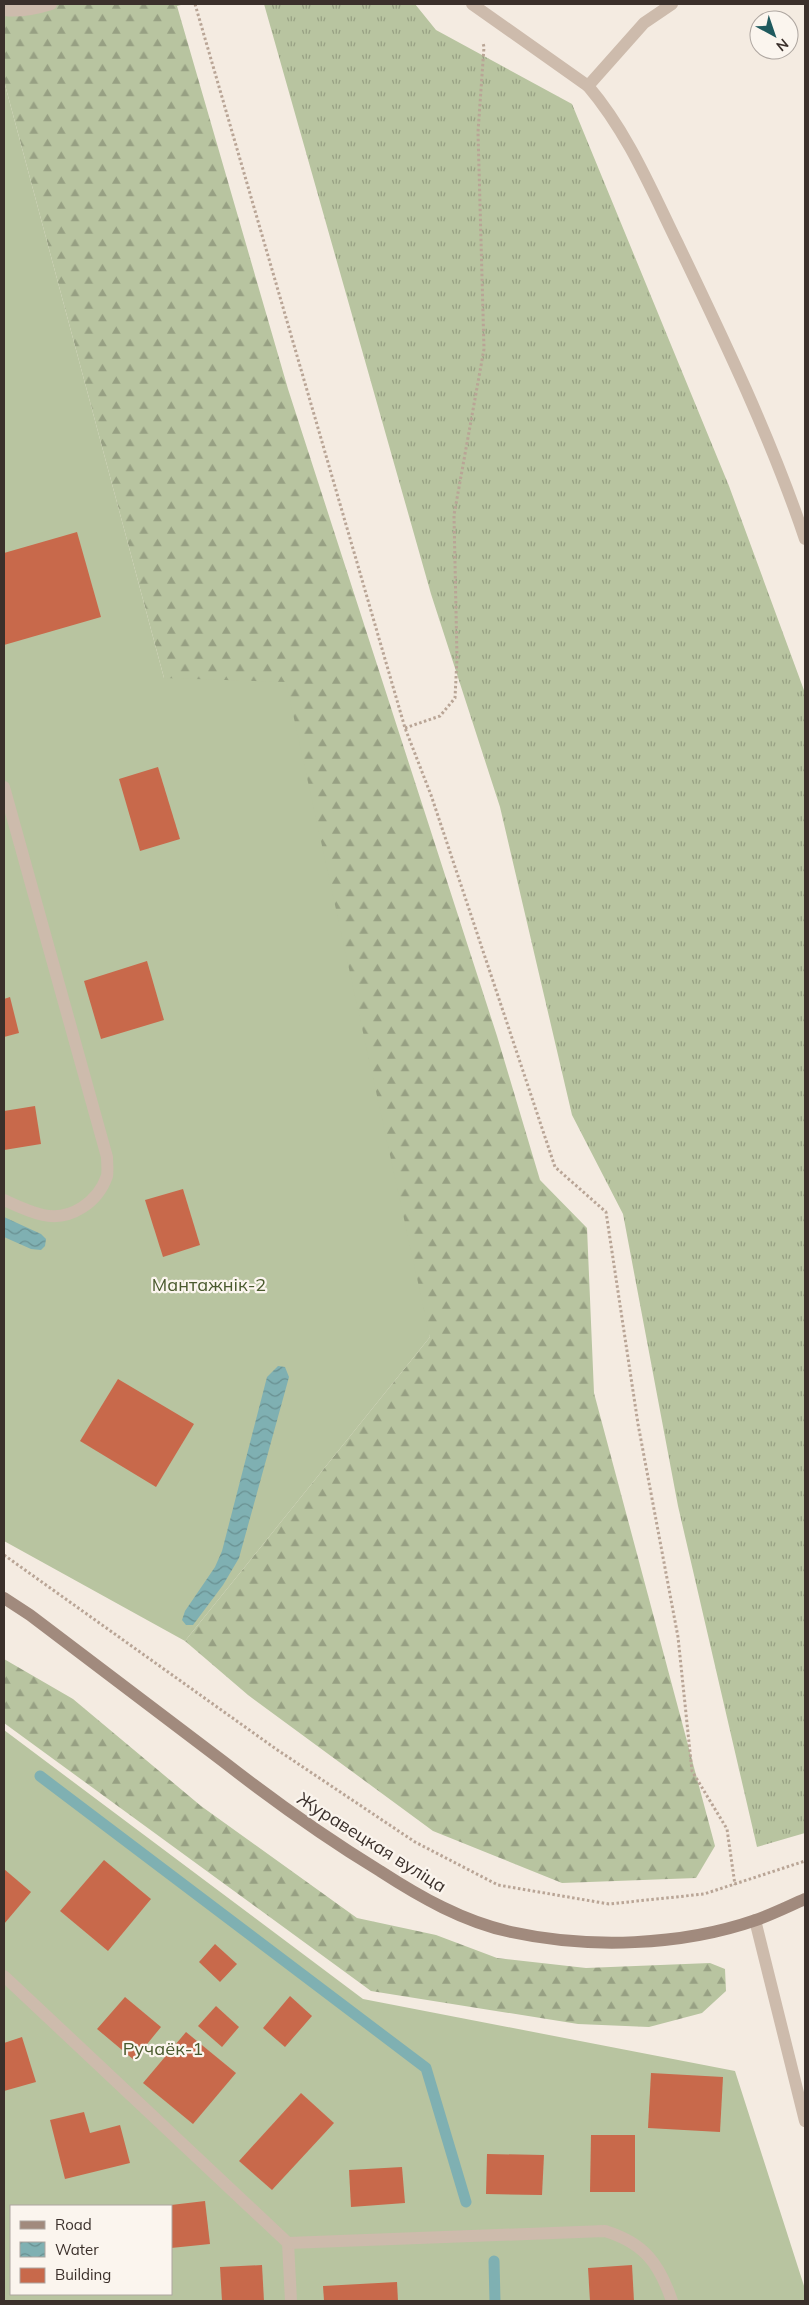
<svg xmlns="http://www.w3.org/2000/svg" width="809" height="2305" font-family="Mulish,sans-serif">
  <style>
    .grass { fill: url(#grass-tufts) }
    .forest { fill: url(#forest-firs) }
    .garden { fill: #b8c4a0; fill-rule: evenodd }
    .water { fill: url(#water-waves) }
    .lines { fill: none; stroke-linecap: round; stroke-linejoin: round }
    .stream { stroke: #7fb0b2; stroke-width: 11 }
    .building { fill: #c8694b }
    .path { stroke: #b9a596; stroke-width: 3; stroke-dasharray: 2.5 2.5; stroke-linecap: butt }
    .lane { stroke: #cdbbac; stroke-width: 12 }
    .street { stroke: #cdbbac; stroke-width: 12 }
    .secondary { stroke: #a18a7d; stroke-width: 12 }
    .labels { text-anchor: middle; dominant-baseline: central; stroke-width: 4.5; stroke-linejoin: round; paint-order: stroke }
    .park-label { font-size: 18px; fill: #4a5a2e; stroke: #fbf5ee }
    .street-label { font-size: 18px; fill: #3b302b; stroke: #fbf5ee }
  </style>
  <defs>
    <pattern id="grass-tufts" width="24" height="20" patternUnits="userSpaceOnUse" patternTransform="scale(1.25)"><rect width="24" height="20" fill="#b8c4a0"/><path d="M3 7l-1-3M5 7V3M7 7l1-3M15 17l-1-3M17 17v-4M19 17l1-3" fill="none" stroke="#97a083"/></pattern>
    <pattern id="forest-firs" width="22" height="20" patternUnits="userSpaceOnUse" patternTransform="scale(1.25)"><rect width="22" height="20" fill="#b8c4a0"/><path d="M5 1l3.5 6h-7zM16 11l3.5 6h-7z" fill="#97a083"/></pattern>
    <pattern id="water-waves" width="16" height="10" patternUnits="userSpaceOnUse" patternTransform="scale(1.25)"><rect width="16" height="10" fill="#7fb0b2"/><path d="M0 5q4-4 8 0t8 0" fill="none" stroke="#699091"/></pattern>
  </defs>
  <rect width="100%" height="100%" fill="#f4ebe1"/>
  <path class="grass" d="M264,4H415L436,30L572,104L729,486L805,693V1833L757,1847L678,1506L623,1214L572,1115L500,807L431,594Z"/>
  <g class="forest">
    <path d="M4,4H185L177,6L288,389L497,1036L540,1180L587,1228L594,1393L715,1846L696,1878L562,1883L433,1831L248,1695L185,1641L430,1337L164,678L4,81Z"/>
    <path d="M4,1659L73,1699L201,1806L357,1918L436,1935L497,1958L586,1968L710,1963L725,1969L726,1991L702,2013L649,2027L578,2024L371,1991L4,1723Z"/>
  </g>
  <g class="garden">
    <path d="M4,81L164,678L286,682L430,1337L185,1641L4,1541Z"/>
    <path d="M4,1730L363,1999L735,2071L805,2289V2301H4ZM11,2206H171V2294H11Z"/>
  </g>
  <g class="water">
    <path d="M4,1217L41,1234L46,1239L45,1246L41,1250L31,1249L4,1237Z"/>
    <path d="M278,1366L285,1367L289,1377L239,1558L223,1585L193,1625H186L182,1620L185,1611L215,1567L222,1551L267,1377Z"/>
  </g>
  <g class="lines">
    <g class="stream">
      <path d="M40,1776L426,2068L466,2202"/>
      <path d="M494,2261L495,2301"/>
    </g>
  </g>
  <g class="building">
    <path d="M77,532L101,617L4,645V553Z"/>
    <path d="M158,767L180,839L140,851L119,779Z"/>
    <path d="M147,961L164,1020L101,1039L84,981Z"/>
    <path d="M10,997L19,1033L4,1037V999Z"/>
    <path d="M35,1106L41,1144L4,1150V1111Z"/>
    <path d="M183,1189L200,1245L163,1257L145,1200Z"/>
    <path d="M118,1379L194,1424L156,1487L80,1441Z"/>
    <path d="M104,1860L151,1899L108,1951L60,1911Z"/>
    <path d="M4,1869L31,1892L4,1924Z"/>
    <path d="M215,1944L237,1964L220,1982L199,1962Z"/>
    <path d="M290,1996L312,2016L285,2047L263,2028Z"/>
    <path d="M125,1997L161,2027L134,2060L97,2029Z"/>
    <path d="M216,2006L239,2027L222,2047L198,2026Z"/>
    <path d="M186,2032L236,2073L193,2124L143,2083Z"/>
    <path d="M22,2037L36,2082L4,2091V2043Z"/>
    <path d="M651,2073L723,2077L720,2132L648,2128Z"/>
    <path d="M301,2093L334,2123L272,2190L239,2161Z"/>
    <path d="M84,2112L90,2133L120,2125L130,2163L65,2179L50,2120Z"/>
    <path d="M591,2135H635V2192H590Z"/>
    <path d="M487,2154L544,2155L542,2195L486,2194Z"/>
    <path d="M402,2167L405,2203L351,2207L349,2170Z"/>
    <path d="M205,2201L210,2244L171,2248V2205Z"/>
    <path d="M262,2265L264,2301H222L220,2267Z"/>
    <path d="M632,2265L634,2301H590L588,2268Z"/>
    <path d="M397,2282L398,2301H324L323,2286Z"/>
  </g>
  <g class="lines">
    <g class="path">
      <path d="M195,4L405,728L431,795L555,1167L606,1212L638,1424L678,1637L692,1771L727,1829L735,1885"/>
      <path d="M405,728L440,716L455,698L457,658L454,515L484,349L478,132L484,47L483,43"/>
      <path d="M4,1555L276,1749L415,1842L498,1885L609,1904L704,1894L805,1861"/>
    </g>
    <g class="lane">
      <path d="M472,4L588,86"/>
      <path d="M4,10C20,12 35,9 51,4"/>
      <path d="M4,787L107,1157C107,1163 108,1170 107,1176C98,1202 71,1221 43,1215C29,1212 17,1206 4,1200"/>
      <path d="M755,1920L805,2121"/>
      <path d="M4,1976L288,2243L291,2301"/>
      <path d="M288,2243L605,2231C644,2243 659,2263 672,2301"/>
    </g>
    <path class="street" d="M672,4L644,23L588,86C628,133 651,189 678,244C724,340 771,438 805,539"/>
    <path class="secondary" d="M4,1598L30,1615C95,1664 159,1713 224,1762C274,1801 326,1838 380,1871C420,1897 464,1922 511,1932C589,1949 681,1946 756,1920C773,1914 789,1906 805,1899"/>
  </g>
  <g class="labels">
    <g class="park-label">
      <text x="209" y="1284">Мантажнік-2</text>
      <text x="163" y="2048">Ручаёк-1</text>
    </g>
    <g class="street-label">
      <text transform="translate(372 1842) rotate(32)">Журавецкая вуліца</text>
    </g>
  </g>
  <rect width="809" height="2305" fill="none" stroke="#3b302b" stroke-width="10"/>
  <rect x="10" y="2205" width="162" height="90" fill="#fbf5ee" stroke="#aea6a0"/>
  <rect x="20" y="2221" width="25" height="8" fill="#a18a7d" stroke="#aea6a0"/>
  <text x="55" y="2230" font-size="15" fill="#3b302b">Road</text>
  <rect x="20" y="2242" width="25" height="15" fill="url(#water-waves)" stroke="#aea6a0"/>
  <text x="55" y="2255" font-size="15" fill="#3b302b">Water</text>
  <rect x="20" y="2268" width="25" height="15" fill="#c8694b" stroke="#aea6a0"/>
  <text x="55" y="2280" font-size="15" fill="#3b302b">Building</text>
  <g transform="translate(774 35) rotate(140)"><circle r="24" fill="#fbf5ee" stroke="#aea6a0"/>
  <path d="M0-4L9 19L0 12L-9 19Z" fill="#1f5a5e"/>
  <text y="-8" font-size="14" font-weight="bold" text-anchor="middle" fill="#3b302b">N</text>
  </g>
</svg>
